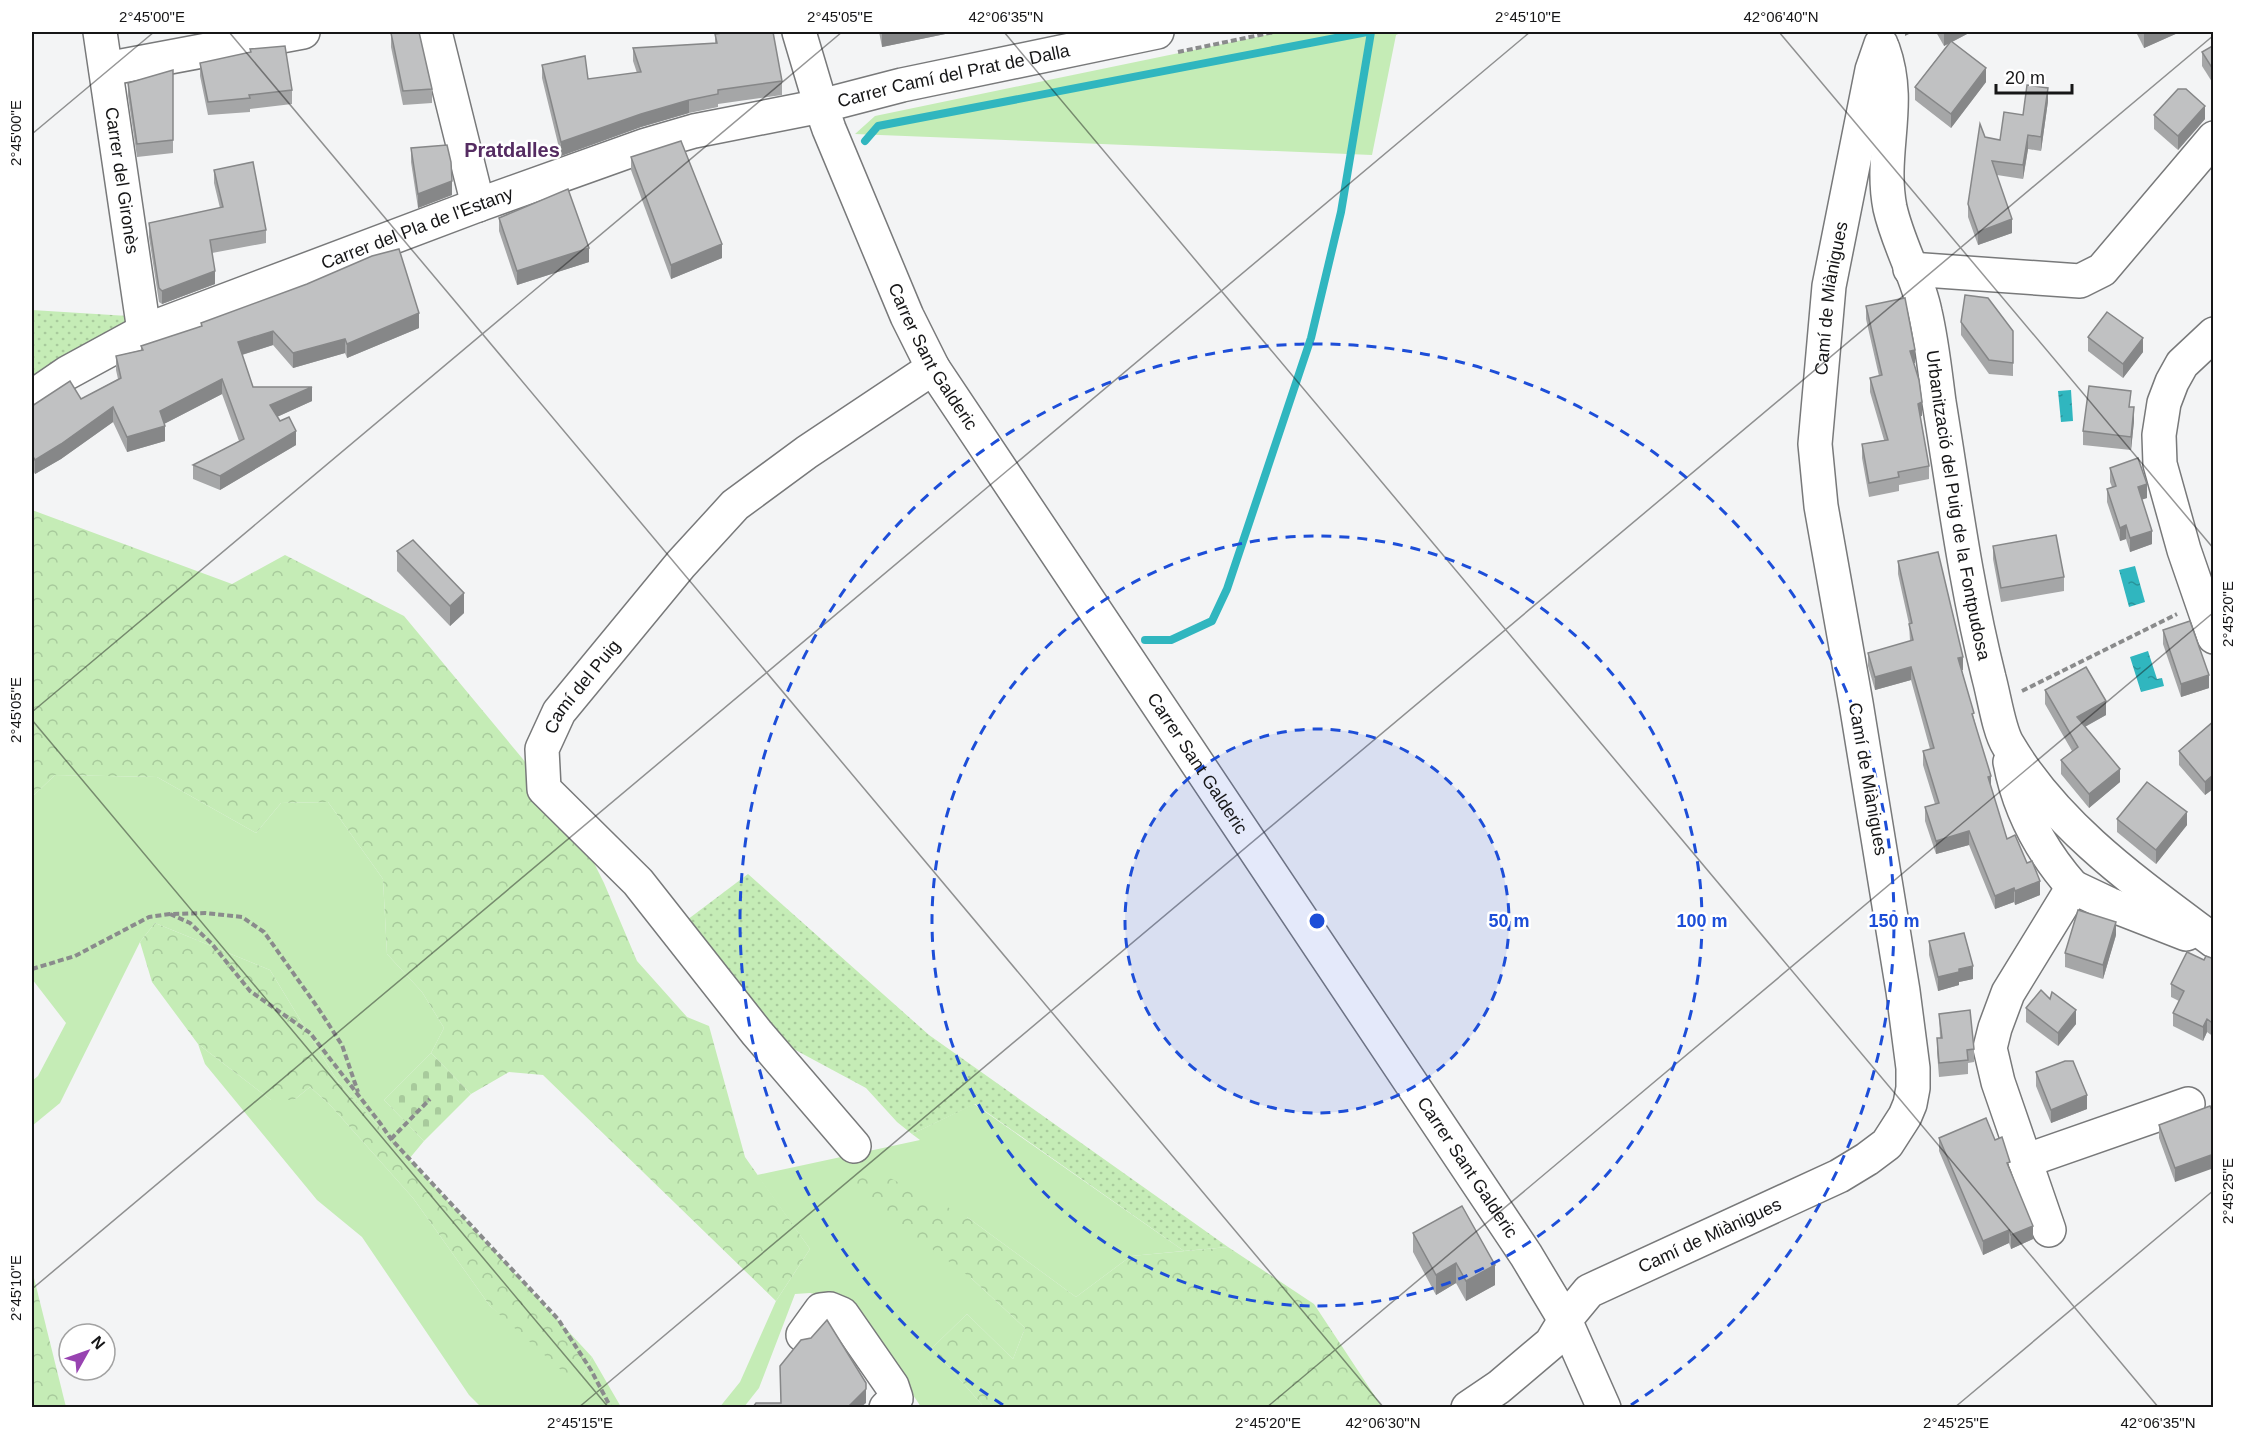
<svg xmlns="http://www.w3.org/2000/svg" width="2245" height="1439" font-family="Arial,sans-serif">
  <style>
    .grass { fill: #c5ecb6 }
    .forest { fill: url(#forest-crowns) }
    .cemetery { fill: url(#cemetery-stones) }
    .park { fill: url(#park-dots) }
    .water { fill: url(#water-ripples) }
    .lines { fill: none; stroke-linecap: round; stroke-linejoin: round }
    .stream { stroke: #30b6bf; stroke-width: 8 }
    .minor-casing { stroke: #78797a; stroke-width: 36 }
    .path { stroke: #8a8b8c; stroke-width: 4; stroke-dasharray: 6 3; stroke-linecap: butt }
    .minor { stroke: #fff; stroke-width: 33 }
    .wall { fill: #a5a6a7 }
    .shaded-wall { fill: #868788 }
    .building { fill: #c0c1c2; stroke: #868788; stroke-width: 1.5 }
    .ticks { fill: none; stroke: #161617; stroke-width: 1.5; stroke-opacity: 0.45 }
    .ring { fill: none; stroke: #1d4ed8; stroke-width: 3; stroke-dasharray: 10 8 }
    .labels { text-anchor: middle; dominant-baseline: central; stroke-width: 5; stroke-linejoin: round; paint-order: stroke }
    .street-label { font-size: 18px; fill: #161617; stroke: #fff }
    .neighbourhood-label { font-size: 20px; font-weight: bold; fill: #552c62; stroke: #fff }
    .centre { fill: #1d4ed8; stroke: #fff; stroke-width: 3 }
    .ring-label { font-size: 18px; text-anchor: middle; font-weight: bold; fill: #1d4ed8; stroke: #fff; stroke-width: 5; stroke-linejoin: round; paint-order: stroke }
    .neatline { fill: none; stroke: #161617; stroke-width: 2 }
    .ticks-label { font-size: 15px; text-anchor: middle; fill: #161617 }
  </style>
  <defs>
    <pattern id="forest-crowns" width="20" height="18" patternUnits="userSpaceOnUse" patternTransform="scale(1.5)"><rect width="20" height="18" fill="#c5ecb6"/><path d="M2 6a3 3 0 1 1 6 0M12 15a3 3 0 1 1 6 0" fill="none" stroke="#a8ca9c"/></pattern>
    <pattern id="cemetery-stones" width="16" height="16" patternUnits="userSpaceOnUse" patternTransform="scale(1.5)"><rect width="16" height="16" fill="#c5ecb6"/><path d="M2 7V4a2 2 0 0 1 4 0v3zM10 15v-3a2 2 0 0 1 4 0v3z" fill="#a8ca9c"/></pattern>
    <pattern id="park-dots" width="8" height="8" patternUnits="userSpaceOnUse" patternTransform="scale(1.5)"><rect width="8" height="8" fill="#c5ecb6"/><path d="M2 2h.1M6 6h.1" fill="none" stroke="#a8ca9c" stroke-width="1.8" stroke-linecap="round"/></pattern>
    <pattern id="water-ripples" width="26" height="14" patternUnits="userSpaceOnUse" patternTransform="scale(1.5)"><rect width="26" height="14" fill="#30b6bf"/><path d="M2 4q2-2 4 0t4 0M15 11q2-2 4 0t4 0" fill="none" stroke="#28939a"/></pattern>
  </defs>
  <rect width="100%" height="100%" fill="#f3f4f5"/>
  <g class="grass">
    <path d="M1280,32H1403L1396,35L1372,155L855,134L875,116Z"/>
    <path d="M55,775L157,777L256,833L281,803L328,802L383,879L387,954L422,992L444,1028L431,1053L384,1100L424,1141L409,1159L338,1082L270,970L155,923L140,942L60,1103L32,1126V1081L38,1076L66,1023L32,979V797Z"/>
    <path d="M198,1044L271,1100H294L310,1087L331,1106L413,1198L490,1306L581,1379L592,1357L621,1407H481L469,1395L362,1237L317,1200L205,1064Z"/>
    <path d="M974,1104L1184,1251L1131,1256L1076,1297L967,1217L971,1278L1025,1328L1013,1359L967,1314L932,1348L984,1407H921L890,1360L830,1297L810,1293L795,1294L759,1388L744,1407L719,1408L740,1382L776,1301L810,1249L757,1175L920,1140L912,1134Z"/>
  </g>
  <g class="forest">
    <path d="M32,510L232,584L285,555L404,616L522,758L578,831L604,883L637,961L687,1017L709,1026L745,1157L810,1249L776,1301L543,1075L509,1072L471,1094L431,1053L444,1028L422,992L387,954L383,879L328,802L281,803L256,833L157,777L55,775L32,797Z"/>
    <path d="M155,923L270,970L338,1082L592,1357L581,1379H571L490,1306L413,1198L331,1106L310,1087L294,1100H271L198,1044L152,982L140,942Z"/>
    <path d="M882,1174L967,1217L1076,1297L1131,1256L1228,1247L1314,1304L1382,1407H984L932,1348L967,1314L1013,1359L1025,1328L971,1278L834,1176Z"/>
    <path d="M32,1277L34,1278L66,1407H32Z"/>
  </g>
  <path class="cemetery" d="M431,1053L471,1094L424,1141L384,1100Z"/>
  <g class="park">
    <path d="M32,310L128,316L129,323L32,380Z"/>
    <path d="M748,874L929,1035L1228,1247L1184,1251L975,1104L912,1134L897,1122L866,1088L775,1039L683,923Z"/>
  </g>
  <g class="water">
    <path d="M2071,390L2073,421L2061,422L2058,391Z"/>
    <path d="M2135,566L2145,602L2129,607L2119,570Z"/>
    <path d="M2148,651L2157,679L2162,678L2164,686L2141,692L2130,657Z"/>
  </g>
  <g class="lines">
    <g class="stream">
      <path d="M865,141L878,126L1367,32"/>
      <path d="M1145,640H1171L1212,621L1227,589L1311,338L1341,212L1371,32"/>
    </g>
    <defs>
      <g id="minor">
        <path id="s1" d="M100,32L144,331"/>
        <path d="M435,32L478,205"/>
        <path id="s2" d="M799,32L821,106L829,129L907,316L933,368L1526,1255L1565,1320L1604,1408"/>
        <path id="s3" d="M1883,49C1903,105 1879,152 1890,208C1898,244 1918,277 1925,312C1932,342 1935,372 1939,402C1954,494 1966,587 1989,678C1994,696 1999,731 2008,745C2057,828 2138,884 2214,941"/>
        <path d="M106,69L303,32"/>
        <path d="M1910,269L2080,281L2102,270L2214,138"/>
        <path d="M2214,334L2182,364L2172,382L2164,403L2159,435L2160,464L2184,550L2214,637"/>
        <path id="s4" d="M32,397L67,373L144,331L478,205L646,145L694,131L821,106L902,85L1157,32"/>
        <path d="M2010,762C2019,810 2041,851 2073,887"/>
        <path id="s5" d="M854,1146L757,1033L638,882L544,789L542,749L559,712L681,564L735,505L807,452L933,368"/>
        <path d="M2025,1161L2188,1104"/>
        <path d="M2049,1230L1998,1082L1990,1048L1995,1028L2008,993L2073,887L2109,904L2186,934"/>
        <path d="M803,1335L821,1310L830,1309L842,1314L892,1386L896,1398L886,1408"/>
        <path id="s6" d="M1468,1408L1499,1387L1551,1343L1565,1320L1589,1291L1839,1176L1867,1159L1887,1144L1905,1116L1910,1104L1913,1088V1068L1903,991L1856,703L1821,506L1815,444L1829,286L1872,70L1881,44"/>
      </g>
    </defs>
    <use href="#minor" class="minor-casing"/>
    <g class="path">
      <path d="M1178,52L1274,32"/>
      <path d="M2022,691L2177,614"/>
      <path d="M170,914L190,923L212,944L250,991L310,1033L380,1123L391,1139L558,1319L591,1370L611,1408"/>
      <path d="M32,969L75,956L149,917L170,914L205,913L242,917L264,932L318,1008L342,1045L358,1092"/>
      <path d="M391,1139L430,1099"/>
    </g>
    <use href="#minor" class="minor"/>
  </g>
  <g class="wall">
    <path d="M879,32H955L882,47Z"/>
    <path d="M1936,32H1967V34L1952,42L1986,82L1951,128L1915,100V87L1949,43L1944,46Z"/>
    <path d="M2136,32H2180L2144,48Z"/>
    <path d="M391,33L432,89V103L403,105L391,47Z"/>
    <path d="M715,34L782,81V95L718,104V107L689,113L641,127L561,156L542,78V65L588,79L637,73L633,61V48L715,43Z"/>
    <path d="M2214,45V85L2202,66V52Z"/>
    <path d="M250,49L292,90V104L250,109V112L208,115L200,76V63L250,53Z"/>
    <path d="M173,70V153L137,157L128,96V83Z"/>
    <path d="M2048,101L2041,151L2028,149L2023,179L1997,175L2012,233L1978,245L1968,217V204L1985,137L2000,140L2023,115Z"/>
    <path d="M2154,115L2205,119L2178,150L2154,129Z"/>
    <path d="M411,148L452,195L418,208L411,162Z"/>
    <path d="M631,157L722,258L671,279L631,170Z"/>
    <path d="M214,170L266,230V243L212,253L215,284L162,304L159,302L149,237V223L220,208L214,183Z"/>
    <path d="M499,218L589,262L517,285L499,231Z"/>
    <path d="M1866,306L1915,363H1914L1922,416H1920L1929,466V479L1899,485V491L1869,497L1862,458V444L1884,440L1870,392V378L1879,376L1866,319Z"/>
    <path d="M1961,322L2013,331V376L1989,374L1961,335Z"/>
    <path d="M201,323L419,328L347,358L345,353L293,368L273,345L242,355L253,387L312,401L277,417L296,445L220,490L193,479V465L239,441L222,394L164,424L165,441L127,452L113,422L61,459L35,474L32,469V406L81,399L118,379L116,370V356L141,350V346L201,327Z"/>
    <path d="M2088,337L2143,352L2123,378L2088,351Z"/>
    <path d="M2131,407L2134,421L2131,450L2083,445V431Z"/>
    <path d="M2110,468L2147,498L2142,499L2152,544L2130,552L2126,539L2120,541L2107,502V489L2112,487L2110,482Z"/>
    <path d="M1993,546L2064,577V591L2001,602L1993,559Z"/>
    <path d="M397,551L464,613L450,626L397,571Z"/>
    <path d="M1898,561L1963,670H1962L1991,787L2007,839L2040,895L2015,905L2014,902L1995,909L1969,845L1936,854L1925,821V807L1935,804L1923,765V751L1930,749L1911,680L1875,690L1868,666V653L1910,641L1909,624L1898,574Z"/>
    <path d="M2163,630L2209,688L2181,697L2163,644Z"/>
    <path d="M2045,690L2106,715L2085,727L2120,782L2089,808L2061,774V760L2072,751L2045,704Z"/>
    <path d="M2214,721V789H2213L2205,795L2179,765V751Z"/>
    <path d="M2117,819L2187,825L2156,864L2117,832Z"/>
    <path d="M2214,887V907L2211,905V891Z"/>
    <path d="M2116,935L2103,979L2065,967V953Z"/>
    <path d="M1929,941L1973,979L1959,982V985L1938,991L1929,955Z"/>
    <path d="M2214,959V1037L2207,1032L2203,1041L2173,1026V1013L2179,1001L2171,997V984L2204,960Z"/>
    <path d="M2026,1008L2076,1024L2058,1046L2026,1022Z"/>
    <path d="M1939,1014L1974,1049V1062L1968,1063V1074L1939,1077L1937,1052V1038H1940Z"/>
    <path d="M2036,1072L2087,1109L2051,1123L2036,1086Z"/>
    <path d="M2214,1115L2175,1182L2159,1138V1125Z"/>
    <path d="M1939,1138L1995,1140L2010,1170L2033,1239L2011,1249L2009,1243L1983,1255L1939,1151Z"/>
    <path d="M1413,1233L1495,1285L1466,1301L1456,1283L1436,1295L1413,1252Z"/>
  </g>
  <g class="shaded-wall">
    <path d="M882,32H955L882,47Z"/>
    <path d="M1905,32H1913L1905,36Z"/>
    <path d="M1944,32H1967V34L1944,46Z"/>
    <path d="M2150,32H2180L2144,48V34Z"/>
    <path d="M1986,68V82L1951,128V114Z"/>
    <path d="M2048,88V101L2041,151V137Z"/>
    <path d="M689,100V113L641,127L561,156V142L641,114Z"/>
    <path d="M2205,106V119L2178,150V136Z"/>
    <path d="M2028,135V149L2023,179V165Z"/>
    <path d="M452,181V195L418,208V194Z"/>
    <path d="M2012,219V233L1978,245V232Z"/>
    <path d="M722,244V258L671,279V265Z"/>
    <path d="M589,248V262L517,285V271Z"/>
    <path d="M215,271V284L162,304V291Z"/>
    <path d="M419,313V328L347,358V344Z"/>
    <path d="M273,331V345L238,356V342Z"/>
    <path d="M2143,338V352L2123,378V364Z"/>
    <path d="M345,339V353L293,368V353Z"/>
    <path d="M1915,350V363L1910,364V351Z"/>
    <path d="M222,379V394L160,426V411Z"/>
    <path d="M312,387V401L270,420V405Z"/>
    <path d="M1922,402V416L1918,417V404Z"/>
    <path d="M113,407V422L61,459L35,474V460Z"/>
    <path d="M2134,407V421L2131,450V437Z"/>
    <path d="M165,426V441L127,452V437Z"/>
    <path d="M296,431V445L220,490V476Z"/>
    <path d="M2147,484V498L2138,501V487Z"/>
    <path d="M2126,525V539L2120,541V528Z"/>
    <path d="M2152,531V544L2130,552V538Z"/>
    <path d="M464,593V613L450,626V606Z"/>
    <path d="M1963,657V670L1958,671V658Z"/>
    <path d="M1911,667V680L1875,690V677Z"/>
    <path d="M2209,675V688L2181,697V684Z"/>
    <path d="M2106,701V715L2077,731V717Z"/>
    <path d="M2120,769V782L2089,808V794Z"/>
    <path d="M2213,775V789L2205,795V782Z"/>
    <path d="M1991,776V789L1988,777Z"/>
    <path d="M2187,812V825L2156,864V850Z"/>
    <path d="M1969,831V845L1936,854V841Z"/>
    <path d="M2040,881V895L2015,905V891Z"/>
    <path d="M2014,888V902L1995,909V896Z"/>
    <path d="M2116,922V935L2103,979V965Z"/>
    <path d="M1973,966V979L1959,982V985L1938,991V977L1959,969Z"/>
    <path d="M2076,1010V1024L2058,1046V1033Z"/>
    <path d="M2207,1019V1032L2203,1041V1027Z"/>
    <path d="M2087,1095V1109L2051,1123V1110Z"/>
    <path d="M2214,1154V1168L2175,1182V1168Z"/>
    <path d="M2033,1226V1239L2011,1249V1235Z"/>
    <path d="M2009,1230V1243L1983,1255V1241Z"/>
    <path d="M1456,1263V1283L1436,1295V1275Z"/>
    <path d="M1495,1265V1285L1466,1301V1281Z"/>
    <path d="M866,1389V1403L861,1407H848Z"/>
  </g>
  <g class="building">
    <path d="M407,32H419L432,89L403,91L391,33Z"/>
    <path d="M729,32H773L782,81L718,90V94L689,100L641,114L561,142L542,65L585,56L588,79L641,72L633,48L717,43L715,34Z"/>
    <path d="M1951,41L1986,68L1951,114L1915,87Z"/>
    <path d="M2214,45V71L2202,52Z"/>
    <path d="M285,46L292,90L249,95L250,98L208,102L200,63L251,52L250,49Z"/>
    <path d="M173,70V140L137,144L128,83Z"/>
    <path d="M2027,85L2048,88L2041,137L2028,135L2023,165L1992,161L2012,219L1978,232L1968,204L1980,124L1985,137L2000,140L2004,112L2023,115Z"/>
    <path d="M2178,89H2186L2205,106L2178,136L2154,115Z"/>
    <path d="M681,141L722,244L671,265L631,157Z"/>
    <path d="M447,145L451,162L452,181L418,194L411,148Z"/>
    <path d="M253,162L266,230L210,240L215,271L162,291L159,288L149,223L223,207L214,170Z"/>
    <path d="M568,189L589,248L517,271L499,218Z"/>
    <path d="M399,249L419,313L347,344L345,339L293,353L273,331L238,342L253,387H312L270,405L280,421L289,417L296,431L220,476L193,465L244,439L222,379L160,411L165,426L127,437L113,407L61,444L35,460L32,455V406L70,381L81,399L121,378L116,356L143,350L141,346L202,326L201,323L307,284L372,256Z"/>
    <path d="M1965,295L1988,298L2013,331V363L1989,360L1961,322Z"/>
    <path d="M1905,298L1915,350L1910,351L1919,380L1922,402L1918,404L1929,466L1898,472L1899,477L1869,483L1862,444L1888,440L1870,378L1882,375L1866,306Z"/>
    <path d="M2107,312L2143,338L2123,364L2088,337Z"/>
    <path d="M2089,386L2131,391L2129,407H2134L2131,437L2083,431Z"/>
    <path d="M2138,458L2147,484L2138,487L2152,531L2130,538L2126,525L2120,528L2107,489L2116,486L2110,468Z"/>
    <path d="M2056,535L2064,577L2001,588L1993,546Z"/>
    <path d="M413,540L464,593L450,606L397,551Z"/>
    <path d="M1938,552L1963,657L1958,658L1974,713L1972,714L1991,776L1988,777L2007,839L2015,835L2027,863L2032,861L2040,881L2015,891L2014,888L1995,896L1969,831L1936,841L1925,807L1939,803L1923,751L1934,748L1911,667L1875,677L1868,653L1913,640L1909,624L1912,623L1898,561Z"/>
    <path d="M2190,621L2209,675L2181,684L2163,630Z"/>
    <path d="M2086,667L2106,701L2077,717L2120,769L2089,794L2061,760L2078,747L2045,690Z"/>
    <path d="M2214,721V776L2213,775L2205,782L2179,751Z"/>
    <path d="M2147,782L2187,812L2156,850L2117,819Z"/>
    <path d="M2078,910L2116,922L2103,965L2065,953Z"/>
    <path d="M1964,933L1973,966L1959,969V972L1938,977L1929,941Z"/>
    <path d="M2187,952L2204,960L2206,956L2214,959V1024L2207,1019L2203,1027L2173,1013L2184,991L2171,984Z"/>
    <path d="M2041,990L2050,999L2052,992L2076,1010L2058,1033L2026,1008Z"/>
    <path d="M1970,1010L1974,1049L1967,1050L1968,1060L1939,1063L1937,1038H1942L1939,1014Z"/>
    <path d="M2065,1061H2073L2087,1095L2051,1110L2036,1072Z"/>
    <path d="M2210,1106L2214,1115V1154L2175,1168L2159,1125Z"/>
    <path d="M1986,1118L1995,1140L2002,1137L2010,1162L2007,1163L2033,1226L2011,1235L2009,1230L1983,1241L1939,1138Z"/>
    <path d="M1462,1206L1495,1265L1466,1281L1456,1263L1436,1275L1413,1233Z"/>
    <path d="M827,1320L866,1383V1389L848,1407H753L756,1403H781L780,1366L801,1340L811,1338Z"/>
  </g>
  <path class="ticks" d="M229,32L1384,1408M1004,32L2159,1408M1779,32L2214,549M32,134L154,32M32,712L842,32M32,720L609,1408M32,1289L1530,32M578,1408L2214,35M1266,1408L2214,612M1954,1408L2214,1190"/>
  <circle cx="1317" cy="921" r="192" fill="#1d4ed8" fill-opacity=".12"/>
  <g class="ring">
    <circle cx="1317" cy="921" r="192"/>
    <circle cx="1317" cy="921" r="385"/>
    <path d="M1003 1405A577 577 0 1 1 1631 1405"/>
  </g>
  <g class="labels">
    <g class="street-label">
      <text stroke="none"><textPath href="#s4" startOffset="981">Carrer Camí del Prat de Dalla</textPath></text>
      <text stroke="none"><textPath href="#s1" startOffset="150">Carrer del Gironès</textPath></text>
      <text stroke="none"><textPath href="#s4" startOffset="422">Carrer del Pla de l'Estany</textPath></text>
      <text stroke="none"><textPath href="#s6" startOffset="1364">Camí de Miànigues</textPath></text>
      <text stroke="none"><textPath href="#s2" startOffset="352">Carrer Sant Galderic</textPath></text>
      <text stroke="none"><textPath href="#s3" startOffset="466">Urbanització del Puig de la Fontpudosa</textPath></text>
      <text stroke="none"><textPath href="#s5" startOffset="588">Camí del Puig</textPath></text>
      <text stroke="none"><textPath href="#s2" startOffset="838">Carrer Sant Galderic</textPath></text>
      <text transform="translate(1868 779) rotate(80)">Camí de Miànigues</text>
      <text stroke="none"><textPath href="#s2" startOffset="1324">Carrer Sant Galderic</textPath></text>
      <text stroke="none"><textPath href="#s6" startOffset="303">Camí de Miànigues</textPath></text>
    </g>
    <g class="neighbourhood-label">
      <text x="512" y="150">Pratdalles</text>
    </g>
  </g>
  <circle cx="1317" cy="921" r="9" class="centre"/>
  <g class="ring-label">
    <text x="1509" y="927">50 m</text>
    <text x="1702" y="927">100 m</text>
    <text x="1894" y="927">150 m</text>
  </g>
  <rect width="2245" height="1439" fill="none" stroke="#ffffff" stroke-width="66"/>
  <g transform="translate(87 1352) rotate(50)"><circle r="28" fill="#ffffff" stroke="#a2a2a2" stroke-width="1.5"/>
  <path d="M0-4.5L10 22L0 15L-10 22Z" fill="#9843b1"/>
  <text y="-9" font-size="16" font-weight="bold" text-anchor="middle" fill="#161617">N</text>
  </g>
  <path d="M1996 84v9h76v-9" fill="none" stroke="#161617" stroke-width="3"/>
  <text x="2005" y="84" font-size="18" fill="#161617" stroke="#ffffff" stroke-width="4.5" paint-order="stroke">20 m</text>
  <rect x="33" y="33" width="2179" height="1373" class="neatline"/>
  <g class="ticks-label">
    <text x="152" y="22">2°45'00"E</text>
    <text x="840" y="22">2°45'05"E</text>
    <text x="1006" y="22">42°06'35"N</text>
    <text x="1528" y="22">2°45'10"E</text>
    <text x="1781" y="22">42°06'40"N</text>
    <text transform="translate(16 133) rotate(-90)" y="5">2°45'00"E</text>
    <text transform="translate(2228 614) rotate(-90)" y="5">2°45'20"E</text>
    <text transform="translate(16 710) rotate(-90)" y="5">2°45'05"E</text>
    <text transform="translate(2228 1191) rotate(-90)" y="5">2°45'25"E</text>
    <text transform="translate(16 1288) rotate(-90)" y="5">2°45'10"E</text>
    <text x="580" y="1428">2°45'15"E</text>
    <text x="1268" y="1428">2°45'20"E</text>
    <text x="1383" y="1428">42°06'30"N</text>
    <text x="1956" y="1428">2°45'25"E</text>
    <text x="2158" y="1428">42°06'35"N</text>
  </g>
</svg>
